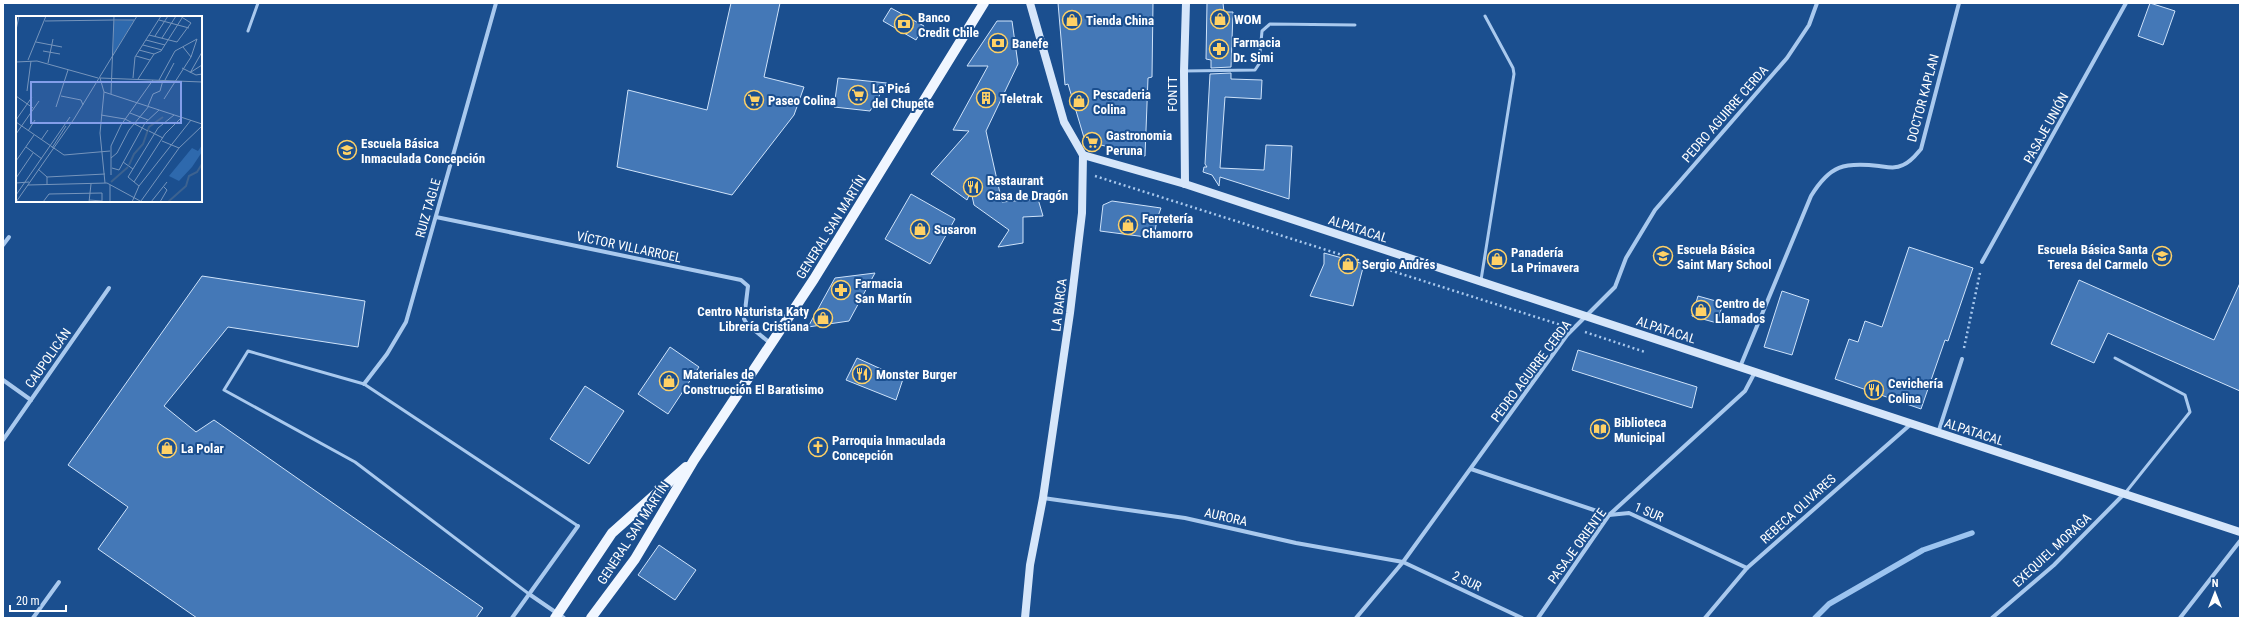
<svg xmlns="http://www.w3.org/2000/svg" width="2243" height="621" font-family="'Roboto Condensed',sans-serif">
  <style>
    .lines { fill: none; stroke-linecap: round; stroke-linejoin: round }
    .stream { stroke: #9cc4f0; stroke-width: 5.5 }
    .building { fill: #4478b7; stroke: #cfe3fa }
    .path { stroke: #a9c9ee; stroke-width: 2.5; stroke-dasharray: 2 3; stroke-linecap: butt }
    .lane { stroke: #a9c9ee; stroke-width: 3 }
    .street { stroke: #a9c9ee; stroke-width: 4 }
    .secondary { stroke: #d6e6fa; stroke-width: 8 }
    .primary { stroke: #f0f6ff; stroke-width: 10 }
    .labels { text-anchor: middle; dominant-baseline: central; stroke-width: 4; stroke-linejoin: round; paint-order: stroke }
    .poi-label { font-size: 13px; font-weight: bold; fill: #fff; stroke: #1b4f8f; text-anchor: start }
    .street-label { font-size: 13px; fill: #fff; stroke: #1b4f8f }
    .inset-river { fill: none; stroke: #3c6290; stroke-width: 2 }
    .inset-road { fill: none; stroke: #7695bc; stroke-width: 1 }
    .view { fill: #839eea; fill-opacity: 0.15; stroke: #839eea; stroke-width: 2 }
    .inset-edge { fill: none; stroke: #fff; stroke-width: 2 }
  </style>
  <rect width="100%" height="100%" fill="#1b4f8f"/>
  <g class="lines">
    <path class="stream" d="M1815,618L1829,604L1923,550L1972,533"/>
  </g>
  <g class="building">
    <path d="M731,3H780L764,77L804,87L794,115L732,195L617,167L628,90L707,110Z"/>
    <path d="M1058,3H1153L1152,77L1148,78L1145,156L1085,141L1068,84L1065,85Z"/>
    <path d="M1207,3H1223L1224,12H1233L1231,67L1211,68V60L1206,59Z"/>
    <path d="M2150,3L2175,11L2163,45L2138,36Z"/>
    <path d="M891,8L924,26L916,40L883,21Z"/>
    <path d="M997,21H1012L1018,64L986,131L1002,202L1038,199L1043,216L1023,217V243L998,247L1009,230L974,205L971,191L967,200L931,174L969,131L953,130L988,66H967Z"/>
    <path d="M1231,73V79L1262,80L1261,99L1225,97L1220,168L1264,170L1266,145L1292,146L1289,199L1220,177L1219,186L1212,175L1203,172L1204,167H1207L1205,164L1210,74Z"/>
    <path d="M838,78L887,83L870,111L834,107Z"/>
    <path d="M911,194L955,219L930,264L885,239Z"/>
    <path d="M1112,201L1161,208L1157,219L1154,238L1100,231L1103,205Z"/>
    <path d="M1909,247L1973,268L1948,341L1945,340L1921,409L1835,379L1849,339L1858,342L1865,321L1882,327Z"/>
    <path d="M1324,253L1364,264L1353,306L1310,296L1324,264Z"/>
    <path d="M875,273L849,321L808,327L835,278Z"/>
    <path d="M202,276L365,301L358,347L228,327L164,406L196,432L214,420L483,608L476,618H197L98,549L128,507L68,465Z"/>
    <path d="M2079,280L2214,340L2240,283V391L2108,333L2094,363L2051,344Z"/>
    <path d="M1782,291L1809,300L1792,355L1764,347Z"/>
    <path d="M1698,296L1723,303L1717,323L1692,316Z"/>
    <path d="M670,347L699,367L668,414L638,394Z"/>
    <path d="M1578,350L1697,387L1692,408L1572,370Z"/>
    <path d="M857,358L903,379L896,400L846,380Z"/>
    <path d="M585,386L624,411L589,464L550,439Z"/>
    <path d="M659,545L696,570L675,600L638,575Z"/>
  </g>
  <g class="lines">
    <g class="path">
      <path d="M1095,176L1561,325"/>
      <path d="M1585,332L1645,352"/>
      <path d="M1964,348L1980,273"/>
    </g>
    <g class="lane">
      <path d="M248,31L258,3"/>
      <path d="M1184,71L1255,70L1259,64L1262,31L1270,24L1355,25"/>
      <path d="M1481,280L1514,74L1513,68L1485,16"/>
      <path d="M2115,358L2185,395L2190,412L2126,492"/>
      <path d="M529,594L355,462L224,390L248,351L364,384L578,526"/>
    </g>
    <g class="street">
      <path d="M436,217L741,280L748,286L744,319L747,324L770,343"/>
      <path d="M3,245L9,237"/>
      <path d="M1982,262L2126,3"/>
      <path d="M1740,367L1811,196C1830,165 1844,162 1879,166C1887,167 1895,169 1903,165C1911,162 1916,155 1921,149L1959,3"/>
      <path d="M3,380L31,400"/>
      <path d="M364,384L387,354L406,322L496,3"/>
      <path d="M1938,433L1962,359"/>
      <path d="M3,440L109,288"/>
      <path d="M1471,469L1609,515L1629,513L1747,568"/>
      <path d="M1043,498L1185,518L1296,543L1403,562L1522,618"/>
      <path d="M529,594L564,618"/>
      <path d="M33,618L59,582"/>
      <path d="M512,618L578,526"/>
      <path d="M1356,618L1403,562L1567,335L1615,287L1626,258L1655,210L1787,58L1809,25L1817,3"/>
      <path d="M1538,618L1609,515L1745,391L1755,372"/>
      <path d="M1705,618L1747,568L1911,424"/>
      <path d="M1992,618L2054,565L2124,494"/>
      <path d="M2180,618L2240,541"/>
    </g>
    <g class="secondary">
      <path d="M1083,155L1185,184L2240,532"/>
      <path d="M1185,184L1184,71L1186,3"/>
      <path d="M1025,618L1030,565L1043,498L1070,313L1082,213L1083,155L1064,122L1030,3"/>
    </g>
    <g class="primary">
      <path d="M555,618L612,533L686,467"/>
      <path d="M591,618L635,559L694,460L814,279L984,3"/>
    </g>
  </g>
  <defs>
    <symbol id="shop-ring" viewBox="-11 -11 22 22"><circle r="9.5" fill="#1b4f8f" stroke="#ffd166" stroke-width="1.5"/><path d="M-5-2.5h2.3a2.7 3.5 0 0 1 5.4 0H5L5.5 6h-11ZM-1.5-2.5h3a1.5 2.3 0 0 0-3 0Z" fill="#ffd166"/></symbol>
    <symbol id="bank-ring" viewBox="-11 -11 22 22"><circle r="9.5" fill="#1b4f8f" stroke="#ffd166" stroke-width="1.5"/><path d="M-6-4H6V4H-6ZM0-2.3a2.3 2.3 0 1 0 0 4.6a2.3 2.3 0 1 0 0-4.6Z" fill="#ffd166"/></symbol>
    <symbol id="pharmacy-ring" viewBox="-11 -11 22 22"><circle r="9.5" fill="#1b4f8f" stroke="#ffd166" stroke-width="1.5"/><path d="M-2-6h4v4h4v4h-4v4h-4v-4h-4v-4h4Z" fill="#ffd166"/></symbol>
    <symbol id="supermarket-ring" viewBox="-11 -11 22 22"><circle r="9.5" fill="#1b4f8f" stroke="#ffd166" stroke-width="1.5"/><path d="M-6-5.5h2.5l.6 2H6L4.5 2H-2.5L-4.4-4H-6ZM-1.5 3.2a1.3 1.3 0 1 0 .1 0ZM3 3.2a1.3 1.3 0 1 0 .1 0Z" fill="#ffd166"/></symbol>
    <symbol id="building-ring" viewBox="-11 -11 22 22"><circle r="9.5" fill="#1b4f8f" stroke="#ffd166" stroke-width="1.5"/><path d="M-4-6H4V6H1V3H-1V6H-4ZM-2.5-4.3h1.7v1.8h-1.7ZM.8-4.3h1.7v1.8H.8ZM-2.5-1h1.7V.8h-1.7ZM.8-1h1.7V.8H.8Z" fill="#ffd166"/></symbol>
    <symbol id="school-ring" viewBox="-11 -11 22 22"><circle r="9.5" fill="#1b4f8f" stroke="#ffd166" stroke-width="1.5"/><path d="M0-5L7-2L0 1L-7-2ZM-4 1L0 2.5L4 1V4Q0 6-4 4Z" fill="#ffd166"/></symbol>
    <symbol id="restaurant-ring" viewBox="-11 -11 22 22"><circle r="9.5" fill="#1b4f8f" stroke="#ffd166" stroke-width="1.5"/><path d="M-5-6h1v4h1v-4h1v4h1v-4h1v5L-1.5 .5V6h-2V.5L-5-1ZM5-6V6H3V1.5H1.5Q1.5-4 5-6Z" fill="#ffd166"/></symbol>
    <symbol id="library-ring" viewBox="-11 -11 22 22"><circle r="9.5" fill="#1b4f8f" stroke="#ffd166" stroke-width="1.5"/><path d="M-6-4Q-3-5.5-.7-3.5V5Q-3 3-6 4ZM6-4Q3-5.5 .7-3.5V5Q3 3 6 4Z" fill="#ffd166"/></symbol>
    <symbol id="church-ring" viewBox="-11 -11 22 22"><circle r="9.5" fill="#1b4f8f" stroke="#ffd166" stroke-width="1.5"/><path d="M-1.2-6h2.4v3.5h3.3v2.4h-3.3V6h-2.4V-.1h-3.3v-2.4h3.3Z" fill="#ffd166"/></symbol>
  </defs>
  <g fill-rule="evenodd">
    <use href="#shop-ring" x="1209" y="8" width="22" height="22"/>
    <use href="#shop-ring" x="1061" y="9" width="22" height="22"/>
    <use href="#bank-ring" x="893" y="13" width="22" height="22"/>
    <use href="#bank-ring" x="987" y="32" width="22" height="22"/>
    <use href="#pharmacy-ring" x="1208" y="38" width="22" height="22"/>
    <use href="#supermarket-ring" x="847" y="84" width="22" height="22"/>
    <use href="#building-ring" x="975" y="87" width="22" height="22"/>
    <use href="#supermarket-ring" x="743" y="89" width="22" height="22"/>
    <use href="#shop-ring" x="1068" y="90" width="22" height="22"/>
    <use href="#supermarket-ring" x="1081" y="131" width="22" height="22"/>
    <use href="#school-ring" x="336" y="139" width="22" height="22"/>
    <use href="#restaurant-ring" x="962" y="176" width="22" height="22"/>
    <use href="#shop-ring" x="1117" y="214" width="22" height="22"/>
    <use href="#shop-ring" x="909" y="218" width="22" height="22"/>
    <use href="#school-ring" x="1652" y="245" width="22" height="22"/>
    <use href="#school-ring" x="2151" y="245" width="22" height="22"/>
    <use href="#shop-ring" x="1486" y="248" width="22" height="22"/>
    <use href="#shop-ring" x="1337" y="253" width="22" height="22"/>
    <use href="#pharmacy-ring" x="830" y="279" width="22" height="22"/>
    <use href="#shop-ring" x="1690" y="299" width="22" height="22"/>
    <use href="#shop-ring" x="812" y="307" width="22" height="22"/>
    <use href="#restaurant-ring" x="851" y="363" width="22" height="22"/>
    <use href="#shop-ring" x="658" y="370" width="22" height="22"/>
    <use href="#restaurant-ring" x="1863" y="379" width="22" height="22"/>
    <use href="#library-ring" x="1589" y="418" width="22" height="22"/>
    <use href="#church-ring" x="807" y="436" width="22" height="22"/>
    <use href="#shop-ring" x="156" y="437" width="22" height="22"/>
  </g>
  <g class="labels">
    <g class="poi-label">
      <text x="918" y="17">Banco<tspan x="918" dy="15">Credit Chile</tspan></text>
      <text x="1234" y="19">WOM</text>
      <text x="1086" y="20">Tienda China</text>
      <text x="1233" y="42">Farmacia<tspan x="1233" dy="15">Dr. Simi</tspan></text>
      <text x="1012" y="43">Banefe</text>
      <text x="872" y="88">La Picá<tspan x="872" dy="15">del Chupete</tspan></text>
      <text x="1093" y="94">Pescaderia<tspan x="1093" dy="15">Colina</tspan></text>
      <text x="1000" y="98">Teletrak</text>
      <text x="768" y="100">Paseo Colina</text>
      <text x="1106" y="135">Gastronomia<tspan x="1106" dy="15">Peruna</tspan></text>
      <text x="361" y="143">Escuela Básica<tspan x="361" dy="15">Inmaculada Concepción</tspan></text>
      <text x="987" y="180">Restaurant<tspan x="987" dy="15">Casa de Dragón</tspan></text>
      <text x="1142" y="218">Ferretería<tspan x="1142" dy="15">Chamorro</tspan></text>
      <text x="934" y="229">Susaron</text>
      <text x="1677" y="249">Escuela Básica<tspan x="1677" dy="15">Saint Mary School</tspan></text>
      <text x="2148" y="249" text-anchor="end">Escuela Básica Santa<tspan x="2148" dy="15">Teresa del Carmelo</tspan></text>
      <text x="1511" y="252">Panadería<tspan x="1511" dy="15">La Primavera</tspan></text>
      <text x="1362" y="264">Sergio Andrés</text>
      <text x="855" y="283">Farmacia<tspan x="855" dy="15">San Martín</tspan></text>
      <text x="1715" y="303">Centro de<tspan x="1715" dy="15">Llamados</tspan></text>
      <text x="809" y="311" text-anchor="end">Centro Naturista Katy<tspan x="809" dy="15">Librería Cristiana</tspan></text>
      <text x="683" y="374">Materiales de<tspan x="683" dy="15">Construcción El Baratisimo</tspan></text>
      <text x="876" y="374">Monster Burger</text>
      <text x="1888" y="383">Cevichería<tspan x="1888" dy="15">Colina</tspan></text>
      <text x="1614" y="422">Biblioteca<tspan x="1614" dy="15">Municipal</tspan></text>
      <text x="832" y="440">Parroquia Inmaculada<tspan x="832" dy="15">Concepción</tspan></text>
      <text x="181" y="448">La Polar</text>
    </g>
    <g class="street-label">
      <text transform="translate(1172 94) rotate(-90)">FONTT</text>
      <text transform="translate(1923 98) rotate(-75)">DOCTOR KAPLAN</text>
      <text transform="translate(1725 114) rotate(-49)">PEDRO AGUIRRE CERDA</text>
      <text transform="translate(2046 128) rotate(-61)">PASAJE UNIÓN</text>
      <text transform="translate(428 208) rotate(-74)">RUIZ TAGLE</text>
      <text transform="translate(831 227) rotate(-58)">GENERAL SAN MARTÍN</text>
      <text transform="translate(1358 229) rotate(18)">ALPATACAL</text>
      <text transform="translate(629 247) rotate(12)">VÍCTOR VILLARROEL</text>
      <text transform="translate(1059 305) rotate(-83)">LA BARCA</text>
      <text transform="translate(1666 330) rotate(18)">ALPATACAL</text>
      <text transform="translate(48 358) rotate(-55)">CAUPOLICÁN</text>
      <text transform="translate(1531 371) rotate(-53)">PEDRO AGUIRRE CERDA</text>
      <text transform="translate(1974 432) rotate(18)">ALPATACAL</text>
      <text transform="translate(1798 509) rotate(-42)">REBECA OLIVARES</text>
      <text transform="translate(1649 512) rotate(23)">1 SUR</text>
      <text transform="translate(1226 517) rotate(13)">AURORA</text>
      <text transform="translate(633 533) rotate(-57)">GENERAL SAN MARTÍN</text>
      <text transform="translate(1577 546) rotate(-54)">PASAJE ORIENTE</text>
      <text transform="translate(2052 550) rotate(-43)">EXEQUIEL MORAGA</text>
      <text transform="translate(1467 581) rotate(25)">2 SUR</text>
    </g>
  </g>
  <g transform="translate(16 16)">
    <rect width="186" height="186" fill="#1b4f8f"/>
    <path d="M118,4L97,39L98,5ZM186,129V136L176,151L163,165L153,160L176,132L182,135Z" fill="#2e69ad"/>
    <path class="inset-river" d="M113,149L118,138L127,128L133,111L147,101M95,166L112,151M152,186L170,170L173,160L181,156L186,148"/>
    <path class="inset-road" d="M98,4H118M143,4L173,12M29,5L98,4M0,14L3,0M133,19L161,26M139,20L152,0M146,22L160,0M130,24L149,29M20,26L46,31M161,26L175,7L164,0M127,29L146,34M167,31L175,41M123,34L138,38M27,35L44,38M120,40L134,44M12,44L30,0M0,46L21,45L82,62M32,47L37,23M166,52L180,59L186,58M175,56L186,49M174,57L186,36M84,62L88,76L186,108M84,62L186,66M117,62L119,41L145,0M122,63L138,38L145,35L166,2M143,64L159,35L181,23M149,64L158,47M11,75L15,45M88,76L84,117L89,167M95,78L98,0M0,80L17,92M45,80L65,84L67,89M148,83L175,41L181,23M132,90L137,78L144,75L147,64M40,91L52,54M114,97L132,104M85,99L109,103L132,115M0,104L16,81M0,106L48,139L94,135M12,115L19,104M133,115L147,122M0,118L23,85M25,124L32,114M146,125L163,132M10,131L26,143M36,132L50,110M95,142L101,137L113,114L133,90M0,145L18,119M107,146L117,153M96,152L103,154L129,107L143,94M22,153L31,161M95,159V130L105,109L137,64M0,162L17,137M118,166L149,118L166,101M0,167L13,166M12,169L91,167L126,186M31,169V161L89,158M94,169V186M123,170L112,161L142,112L158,99M0,179L54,101M73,184L86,185M125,185L163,132L186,110M0,186L58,103L121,0M27,186L33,178L86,177V186M73,186L75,168M116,186L123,170L175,104M135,186L151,166M144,186L151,174L148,171"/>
    <path class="view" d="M15,66H165V107H15Z"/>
    <rect width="186" height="186" class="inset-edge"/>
  </g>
  <rect width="2243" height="621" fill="none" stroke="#ffffff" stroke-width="8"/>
  <g transform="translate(2215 593)" stroke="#1b4f8f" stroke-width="3" paint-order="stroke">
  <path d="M0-3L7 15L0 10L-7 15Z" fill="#ffffff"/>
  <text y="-6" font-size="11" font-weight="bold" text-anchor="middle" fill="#ffffff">N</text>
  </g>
  <path d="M10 605v6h56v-6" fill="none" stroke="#ffffff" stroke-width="2"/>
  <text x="16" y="605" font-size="12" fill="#ffffff" stroke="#1b4f8f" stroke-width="3" paint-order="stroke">20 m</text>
</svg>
